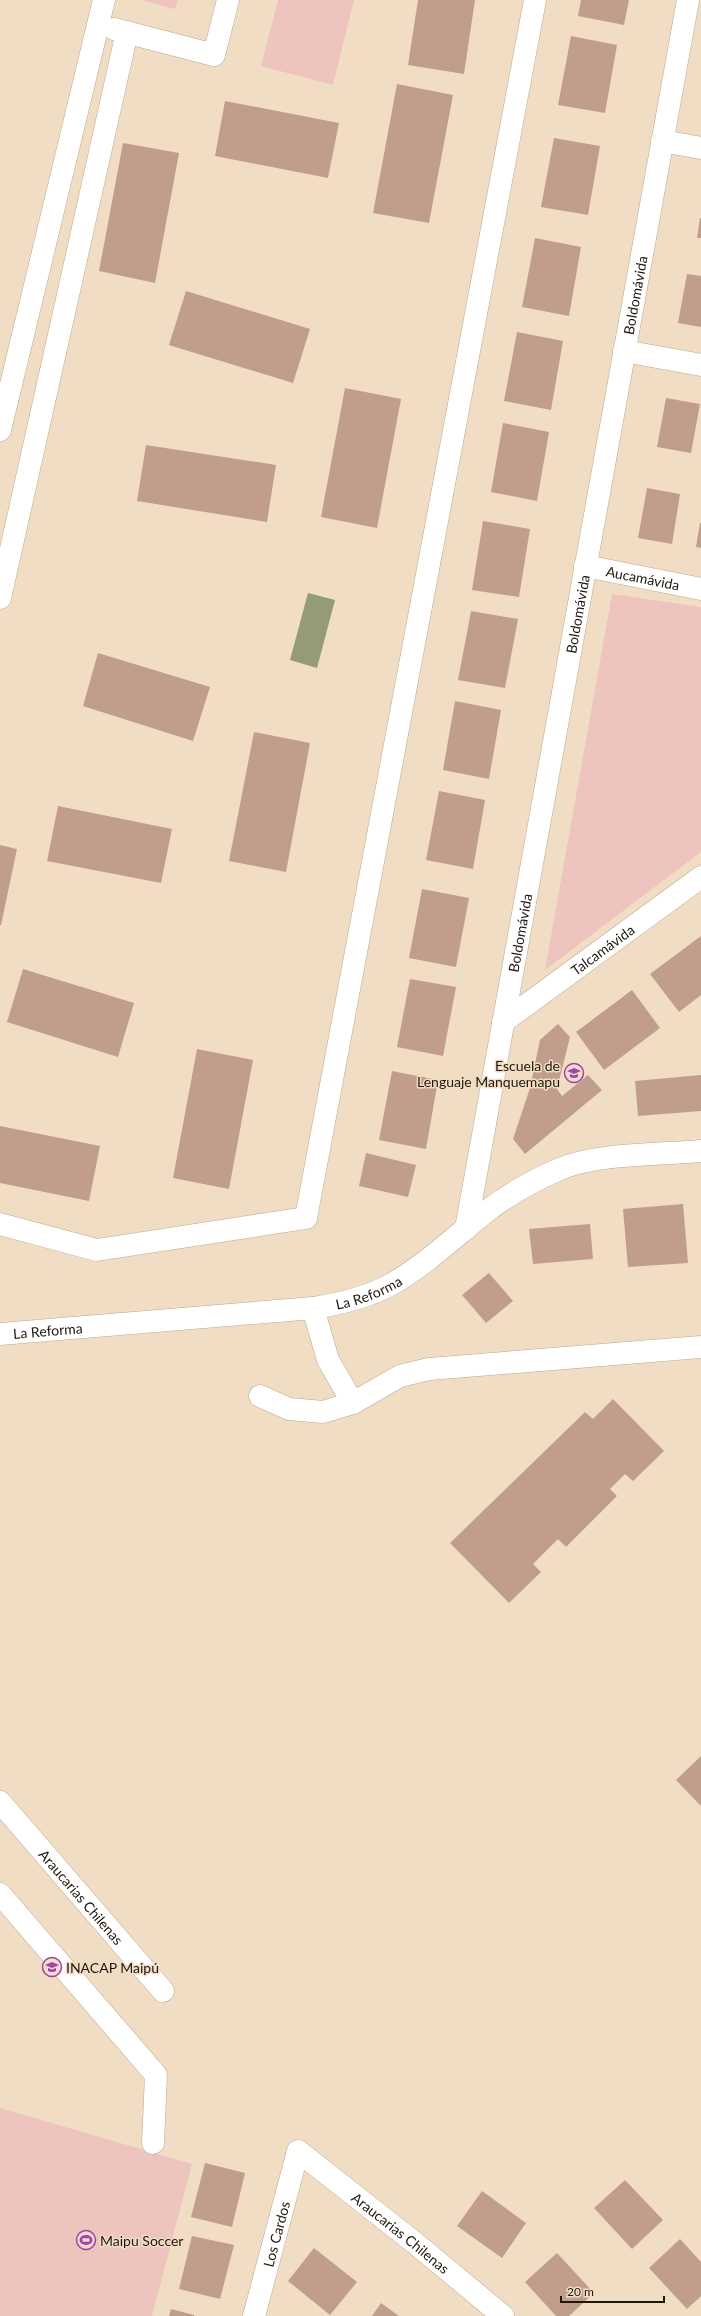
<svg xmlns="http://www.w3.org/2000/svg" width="701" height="2316" font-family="Lato,sans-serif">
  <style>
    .green { fill: #edc4be }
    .water { fill: #939b78 }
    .building { fill: #c19e8b }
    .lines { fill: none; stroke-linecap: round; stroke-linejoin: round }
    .minor-casing { stroke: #bca991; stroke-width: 23 }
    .minor { stroke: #fff; stroke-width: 22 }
    .labels { text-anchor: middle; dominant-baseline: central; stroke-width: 3; stroke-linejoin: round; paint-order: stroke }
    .street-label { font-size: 14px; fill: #1f180f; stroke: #f1ddc4 }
    .poi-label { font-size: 14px; fill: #1f180f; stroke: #f1ddc4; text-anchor: start }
  </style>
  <rect width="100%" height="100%" fill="#f1ddc4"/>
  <g class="green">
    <path d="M142,0H178L175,9Z"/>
    <path d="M278,0H354L333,85L261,66Z"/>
    <path d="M612,594L701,607V852L545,970Z"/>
    <path d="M0,2108L192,2164L152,2316H0Z"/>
  </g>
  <path class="water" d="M308,593L335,600L317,668L290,660Z"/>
  <g class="building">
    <path d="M418,0H475L464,74L408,65Z"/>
    <path d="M581,0H629L624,25L578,16Z"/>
    <path d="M571,36L617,45L605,113L558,105Z"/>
    <path d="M397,84L453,95L429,223L373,213Z"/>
    <path d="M225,101L339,123L328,178L215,156Z"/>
    <path d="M554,138L600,146L588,215L541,207Z"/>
    <path d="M123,143L179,153L155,283L99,271Z"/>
    <path d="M700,218H701V238H697Z"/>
    <path d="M535,238L581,247L569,316L522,307Z"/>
    <path d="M687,274L701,276V327L678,323Z"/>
    <path d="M186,291L310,329L293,383L169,345Z"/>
    <path d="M517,332L563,341L551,410L504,401Z"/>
    <path d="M345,388L401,399L377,528L321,517Z"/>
    <path d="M666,398L700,404L691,453L657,447Z"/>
    <path d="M503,423L549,432L537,501L491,492Z"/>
    <path d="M146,445L276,465L267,522L137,501Z"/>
    <path d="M647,488L680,494L672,544L638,538Z"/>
    <path d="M483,521L530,529L519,597L472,590Z"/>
    <path d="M700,523H701V548L696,547Z"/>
    <path d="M471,611L518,619L505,688L458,680Z"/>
    <path d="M98,653L210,687L193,741L83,706Z"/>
    <path d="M455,701L501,710L489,779L443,770Z"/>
    <path d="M254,732L310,743L286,872L229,861Z"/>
    <path d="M439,791L485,800L473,869L426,860Z"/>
    <path d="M58,806L172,829L161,883L47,861Z"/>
    <path d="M0,845L17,849L1,925H0Z"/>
    <path d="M422,889L469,898L456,967L409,958Z"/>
    <path d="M701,936V995L679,1012L650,974Z"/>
    <path d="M23,969L134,1003L118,1057L7,1022Z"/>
    <path d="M410,979L456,987L443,1056L397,1047Z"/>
    <path d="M632,990L660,1028L604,1070L576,1032Z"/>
    <path d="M558,1024L570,1037L557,1089L562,1096L588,1075L602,1090L525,1154L513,1139L530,1088L540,1040Z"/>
    <path d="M197,1049L253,1060L229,1189L173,1178Z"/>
    <path d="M392,1071L438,1080L426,1149L379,1140Z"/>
    <path d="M701,1075V1111L638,1116L635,1081Z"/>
    <path d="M0,1126L100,1146L89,1201L0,1183Z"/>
    <path d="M366,1153L416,1165L408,1197L359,1186Z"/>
    <path d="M683,1204L688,1263L628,1267L623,1209Z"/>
    <path d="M590,1224L593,1259L533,1264L529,1229Z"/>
    <path d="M489,1273L513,1301L486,1323L462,1295Z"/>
    <path d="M613,1399L664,1451L633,1481L625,1474L610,1489L617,1496L566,1547L558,1539L533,1564L541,1572L509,1603L450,1543L585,1412L593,1419Z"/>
    <path d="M701,1756V1806L676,1780Z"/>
    <path d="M205,2163L245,2173L232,2227L191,2217Z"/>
    <path d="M625,2180L663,2220L632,2249L594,2208Z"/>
    <path d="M482,2191L526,2223L502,2258L457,2226Z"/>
    <path d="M192,2236L234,2245L220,2299L179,2289Z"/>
    <path d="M680,2239L701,2262V2296L687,2309L649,2268Z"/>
    <path d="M314,2248L357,2282L330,2315L288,2281Z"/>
    <path d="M557,2253L594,2293L569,2316H556L525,2282Z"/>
    <path d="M381,2303L399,2316H372Z"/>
    <path d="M171,2309L194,2315V2316H169Z"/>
  </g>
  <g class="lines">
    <defs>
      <g id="minor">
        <path d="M114,29L214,55L228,0"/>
        <path d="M662,141L701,148"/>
        <path d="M624,351L701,365"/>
        <path d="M0,430L104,0"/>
        <path id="s1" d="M585,566L701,589"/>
        <path d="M0,598L127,32"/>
        <path id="s2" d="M503,1022L701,877"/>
        <path d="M0,1224L97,1250L306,1218L535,0"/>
        <path id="s3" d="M466,1229L688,0"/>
        <path d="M313,1308L328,1360L353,1403"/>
        <path id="s4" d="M0,1334L313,1308C339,1304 366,1298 390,1285C426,1265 455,1236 487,1211C509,1194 534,1180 560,1169C599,1153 658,1155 701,1151"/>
        <path d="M260,1396L289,1409L323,1412L353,1403L400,1376L429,1369L701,1347"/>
        <path id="s5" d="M0,1802L163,1991"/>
        <path d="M0,1894L156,2075L153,2143"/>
        <path id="s6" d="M254,2316L298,2151L415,2243L503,2316"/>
      </g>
    </defs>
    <use href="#minor" class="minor-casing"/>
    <use href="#minor" class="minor"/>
  </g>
  <defs>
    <symbol id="school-ring" viewBox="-11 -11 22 22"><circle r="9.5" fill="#f1ddc4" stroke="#9e43af" stroke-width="1.5"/><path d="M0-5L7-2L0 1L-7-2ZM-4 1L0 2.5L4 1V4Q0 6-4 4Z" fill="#9e43af"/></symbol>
    <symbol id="university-ring" viewBox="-11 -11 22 22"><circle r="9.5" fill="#f1ddc4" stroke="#9e43af" stroke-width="1.5"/><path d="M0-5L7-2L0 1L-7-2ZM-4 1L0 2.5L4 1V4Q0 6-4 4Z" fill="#9e43af"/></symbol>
    <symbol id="stadium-ring" viewBox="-11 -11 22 22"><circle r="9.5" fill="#f1ddc4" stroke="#9e43af" stroke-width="1.5"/><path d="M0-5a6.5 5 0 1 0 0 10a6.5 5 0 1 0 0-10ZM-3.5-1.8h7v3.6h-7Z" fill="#9e43af"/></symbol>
  </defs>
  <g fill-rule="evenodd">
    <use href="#school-ring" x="563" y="1062" width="22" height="22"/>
    <use href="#university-ring" x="41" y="1956" width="22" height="22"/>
    <use href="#stadium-ring" x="75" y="2229" width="22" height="22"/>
  </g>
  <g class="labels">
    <g class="street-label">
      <text stroke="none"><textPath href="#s3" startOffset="949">Boldomávida</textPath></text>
      <text stroke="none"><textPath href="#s1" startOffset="59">Aucamávida</textPath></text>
      <text stroke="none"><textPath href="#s3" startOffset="625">Boldomávida</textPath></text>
      <text stroke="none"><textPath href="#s3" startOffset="301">Boldomávida</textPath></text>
      <text stroke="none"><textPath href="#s2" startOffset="123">Talcamávida</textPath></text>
      <text stroke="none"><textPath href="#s4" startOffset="372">La Reforma</textPath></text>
      <text stroke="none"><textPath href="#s4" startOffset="48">La Reforma</textPath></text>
      <text stroke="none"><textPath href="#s5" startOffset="125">Araucarias Chilenas</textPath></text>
      <text stroke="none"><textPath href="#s6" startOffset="302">Araucarias Chilenas</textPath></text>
      <text stroke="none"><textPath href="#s6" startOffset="85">Los Cardos</textPath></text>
    </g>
    <g class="poi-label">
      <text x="560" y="1065" text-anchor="end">Escuela de<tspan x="560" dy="16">Lenguaje Manquemapu</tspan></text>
      <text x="66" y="1967">INACAP Maipú</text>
      <text x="100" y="2240">Maipu Soccer</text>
    </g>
  </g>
  <path d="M561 2296v6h103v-6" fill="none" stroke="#1f180f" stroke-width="2"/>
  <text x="567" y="2296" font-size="12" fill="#1f180f" stroke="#f1ddc4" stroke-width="3" paint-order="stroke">20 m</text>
</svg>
